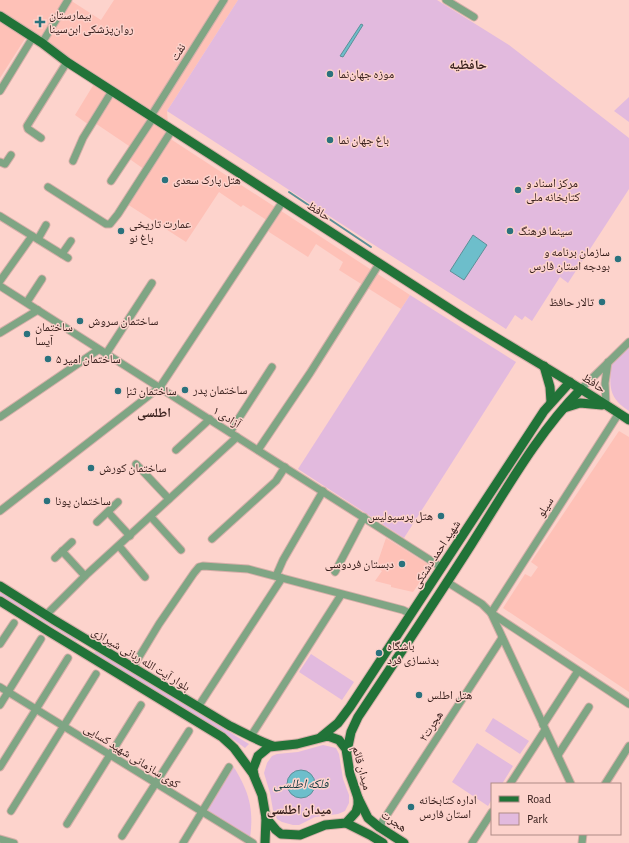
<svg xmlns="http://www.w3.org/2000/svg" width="629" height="843" font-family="'Alegreya Sans','Noto Naskh Arabic',sans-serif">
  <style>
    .built { fill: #fec1b7 }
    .green { fill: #e2bade }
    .water { fill: #6dbecb; stroke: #5d8f97 }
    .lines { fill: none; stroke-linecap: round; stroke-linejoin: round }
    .stream { stroke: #5d8f97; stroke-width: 2 }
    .minor-casing { stroke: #d6afa9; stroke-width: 9 }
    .major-casing { stroke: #d6afa9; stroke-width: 11 }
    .minor { stroke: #7fa584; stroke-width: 7 }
    .major { stroke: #217338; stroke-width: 9 }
    .poi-dot { fill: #2a727d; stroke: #fdd3cc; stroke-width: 1.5 }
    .labels { text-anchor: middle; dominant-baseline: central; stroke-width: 3; stroke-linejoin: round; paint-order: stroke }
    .poi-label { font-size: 12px; fill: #39201d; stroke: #fdd3cc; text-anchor: start }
    .street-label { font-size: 12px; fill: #39201d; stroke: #fdd3cc }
    .neighbourhood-label { font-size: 13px; font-weight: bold; fill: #39201d; stroke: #fdd3cc }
    .water-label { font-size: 13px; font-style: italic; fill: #123a40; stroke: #fdd3cc }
  </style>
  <rect width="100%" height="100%" fill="#fdd3cc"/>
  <g class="built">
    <path d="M0,0H70L101,20L114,0H238L167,111L169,138L410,295L401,309L339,270L343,262L316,244L308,257L269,232L265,219L243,205L241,207L219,192L186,242L127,204L148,172L131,160L129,146L92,121L89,125L75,115L97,79L28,34L0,78Z"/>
    <path d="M619,431L629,437V692L503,608L525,574L531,577L538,567L531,562Z"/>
    <path d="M386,538L431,566L413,592L391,587V585L375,581L382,571L376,567Z"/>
  </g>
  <g class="green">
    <path d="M238,0H437L509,45L629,138V189L568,283L560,277L532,321L525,316L522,320L515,315L506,329L368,241L167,111Z"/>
    <path d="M629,97V122L614,111Z"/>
    <path d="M410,295L516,362L404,538L298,469Z"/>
    <path d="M629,347V411C608,398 609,385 612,363Z"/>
    <path d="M0,591L79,640L76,641L0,595Z"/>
    <path d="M96,651L249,744L245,748L223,732L94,653Z"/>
    <path d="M311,654L354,682L342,700L299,672Z"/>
    <path d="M493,718L529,741L520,754L485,731Z"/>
    <path d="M477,743L513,766L502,784H492V799L488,806L452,782Z"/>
    <path d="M323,745L336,748L339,754L343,779L349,795V803L345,811L338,814L315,817L299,825H293L282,822L277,819L273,810L270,793L264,773L267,763L272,756L277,754L298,752Z"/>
    <path d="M233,766C249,791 254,809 250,838L206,811Z"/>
  </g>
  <g class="water">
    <path d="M361,24L363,25L343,57L340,56Z"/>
    <path d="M473,235L487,245L464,280L450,271Z"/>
    <circle cx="301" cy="784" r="14"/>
  </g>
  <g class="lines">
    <path class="stream" d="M289,192L371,247"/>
    <defs>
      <g id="minor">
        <path d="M446,0L474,17"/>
        <path d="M42,43L68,0"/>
        <path d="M0,91L33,37"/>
        <path d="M151,116L224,0"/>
        <path d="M41,138L28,129L27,126L67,62"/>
        <path d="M73,161L83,138L112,91"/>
        <path d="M0,162L5,164L11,155"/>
        <path d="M111,181L153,118"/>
        <path d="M48,187L106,224H110L118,214L172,130"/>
        <path d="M0,216L68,258"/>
        <path d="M38,239L46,225"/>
        <path d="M62,254L71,241"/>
        <path d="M0,281L32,236"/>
        <path d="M0,286L441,567"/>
        <path d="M27,302L42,279"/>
        <path d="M0,333L38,310"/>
        <path d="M106,354L152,283"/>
        <path d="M581,389L629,342"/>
        <path d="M606,405L605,383L608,362"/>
        <path d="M0,417L98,350"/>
        <path d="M230,432L272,367"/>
        <path d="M176,450L210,419"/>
        <path d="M258,450L310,373L379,264"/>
        <path d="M136,464L169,499"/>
        <path d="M0,511L160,387L283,201"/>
        <path d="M108,512L130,536"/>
        <path d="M151,517L181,550"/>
        <path d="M97,522L118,502"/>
        <path d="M212,539L276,481L285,467"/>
        <path d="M119,546L145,577"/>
        <path d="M62,551L85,576"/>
        <path d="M55,558L72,542"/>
        <path d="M335,572L364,517"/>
        <path d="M276,576L283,560L323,491"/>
        <path d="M447,582L482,604L491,613L629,704"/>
        <path d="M46,615L85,576L237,437"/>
        <path d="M0,644L14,623"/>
        <path d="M133,667L159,624L194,573L199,567L203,566L248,569L403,610L411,614"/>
        <path d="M0,687L253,843"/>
        <path d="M0,705L41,639"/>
        <path d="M198,707L282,578"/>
        <path d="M543,725L578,671"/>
        <path d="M251,736L341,595"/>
        <path d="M558,755L589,707"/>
        <path d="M0,767L68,658"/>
        <path d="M510,784L545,730"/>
        <path d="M571,784L491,613L619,413"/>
        <path d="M605,784L629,746"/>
        <path d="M11,811L96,674"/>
        <path d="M67,824L141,705"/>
        <path d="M379,827L502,638"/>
        <path d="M122,836L189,731"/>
        <path d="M0,839L14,843"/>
        <path d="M183,843L229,767"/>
        <path d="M472,843L492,812"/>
        <path d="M582,843L583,834"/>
      </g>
      <g id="major">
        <path d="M0,16L42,43L67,62C198,147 329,232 461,316C517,351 574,383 629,420"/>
        <path d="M544,366L550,387L551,402"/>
        <path d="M564,408L580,403L602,405"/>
        <path d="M0,586L54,620L230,726C245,733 258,741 273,746"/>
        <path d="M0,601L48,631L222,737L234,748L254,775"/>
        <path d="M328,736L339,740L346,749L350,774L358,798V805L356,812L346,823L325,825L300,835L281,834L276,830L266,818L262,795L254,776L253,769L258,756L269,747L297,744Z"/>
        <path d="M321,737L338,723L350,707L544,411L570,382"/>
        <path d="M347,751L351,732L358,717C396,660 434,603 471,545C505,492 536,435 581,389"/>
        <path d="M358,798L368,818L379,827L404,843"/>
        <path d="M346,823L370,835L383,843"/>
        <path d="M265,843L266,818"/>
      </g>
    </defs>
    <use href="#minor" class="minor-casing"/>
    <use href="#major" class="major-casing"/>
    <use href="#minor" class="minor"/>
    <use href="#major" class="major"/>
  </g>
  <g class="poi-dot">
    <path d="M38 16h4v4h4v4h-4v4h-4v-4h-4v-4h4z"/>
    <circle cx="330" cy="74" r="4"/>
    <circle cx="330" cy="140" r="4"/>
    <circle cx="165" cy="180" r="4"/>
    <circle cx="518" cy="190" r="4"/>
    <circle cx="121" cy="231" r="4"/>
    <circle cx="510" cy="231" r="4"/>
    <circle cx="618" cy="259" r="4"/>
    <circle cx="602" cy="302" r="4"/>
    <circle cx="80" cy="321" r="4"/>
    <circle cx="27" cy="334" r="4"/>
    <circle cx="48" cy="359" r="4"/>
    <circle cx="185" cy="390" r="4"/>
    <circle cx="118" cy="391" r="4"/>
    <circle cx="91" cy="468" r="4"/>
    <circle cx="47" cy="501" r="4"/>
    <circle cx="441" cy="516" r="4"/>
    <circle cx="402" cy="564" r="4"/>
    <circle cx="379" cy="653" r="4"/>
    <circle cx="419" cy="695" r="4"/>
    <circle cx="411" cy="807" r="4"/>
  </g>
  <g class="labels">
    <g class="poi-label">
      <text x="49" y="15">بیمارستان<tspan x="49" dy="14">روان‌پزشکی ابن‌سینا</tspan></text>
      <text x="338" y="74">موزه جهان‌نما</text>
      <text x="338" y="140">باغ جهان نما</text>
      <text x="173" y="180">هتل پارک سعدی</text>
      <text x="526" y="183">مرکز اسناد و<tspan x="526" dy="14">کتابخانه ملی</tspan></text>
      <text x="129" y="224">عمارت تاریخی<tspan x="129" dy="14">باغ نو</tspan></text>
      <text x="518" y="231">سینما فرهنگ</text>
      <text x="610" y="252" text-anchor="end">سازمان برنامه و<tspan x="610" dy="14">بودجه استان فارس</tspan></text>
      <text x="594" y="302" text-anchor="end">تالار حافظ</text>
      <text x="88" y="321">ساختمان سروش</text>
      <text x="35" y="327">ساختمان<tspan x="35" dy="14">آیسا</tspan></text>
      <text x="56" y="359">ساختمان امیر ۵</text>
      <text x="193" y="390">ساختمان پدر</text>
      <text x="126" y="391">ساختمان ثنإ</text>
      <text x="99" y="468">ساختمان کورش</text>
      <text x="55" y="501">ساختمان پونا</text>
      <text x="433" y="516" text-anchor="end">هتل پرسپولیس</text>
      <text x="394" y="564" text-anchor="end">دبستان فردوسی</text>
      <text x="387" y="646">باشگاه<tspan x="387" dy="14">بدنسازی فرد</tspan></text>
      <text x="427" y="695">هتل اطلس</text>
      <text x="419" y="800">اداره کتابخانه<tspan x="419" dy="14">استان فارس</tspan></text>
    </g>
    <g class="street-label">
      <text transform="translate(178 52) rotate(-58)">نفت</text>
      <text transform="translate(319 211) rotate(33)">حافظ</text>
      <text transform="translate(594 383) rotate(33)">حافظ</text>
      <text transform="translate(227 417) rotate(32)">آزادی ۱</text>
      <text transform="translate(545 507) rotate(-58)">سیلو</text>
      <text transform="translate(436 554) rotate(-57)">شهید احمد دشتکی</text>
      <text transform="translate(141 659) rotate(31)">بلوار آیت الله ربانی شیرازی</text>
      <text transform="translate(431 726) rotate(-57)">هجرت۲</text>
      <text transform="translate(132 756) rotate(32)">کوی سازمانی شهید کسایی</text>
      <text transform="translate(362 768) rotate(75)">میدان قائم</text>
      <text transform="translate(394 821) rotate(35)">هجرت</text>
    </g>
    <g class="neighbourhood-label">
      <text x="468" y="65">حافظیه</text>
      <text x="154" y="413">اطلسی</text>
      <text x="299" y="810">میدان اطلسی</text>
    </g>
    <g class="water-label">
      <text x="301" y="784">فلکه اطلسی</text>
    </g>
  </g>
  <rect x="491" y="783" width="130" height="52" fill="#fdd3cc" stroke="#af8b86"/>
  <rect x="499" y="796" width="20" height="6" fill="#217338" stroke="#af8b86"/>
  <text x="527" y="803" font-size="12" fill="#39201d">Road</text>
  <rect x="499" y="813" width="20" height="12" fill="#e2bade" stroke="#af8b86"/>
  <text x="527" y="823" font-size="12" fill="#39201d">Park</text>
</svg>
